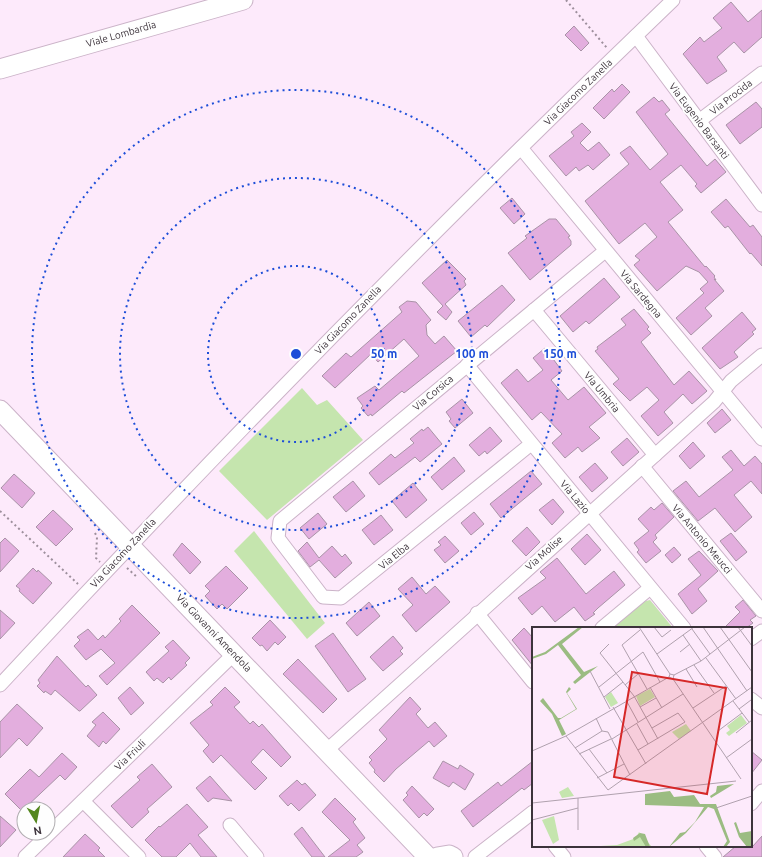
<svg xmlns="http://www.w3.org/2000/svg" width="762" height="857" font-family="Ubuntu,sans-serif">
  <style>
    .green { fill: #c5e5ae }
    .building { fill: #e3aede; stroke: #a993a7 }
    .lines { fill: none; stroke-linecap: round; stroke-linejoin: round }
    .street-casing { stroke: #cbb3c8; stroke-width: 15 }
    .secondary-casing { stroke: #cbb3c8; stroke-width: 21 }
    .path { stroke: #9d8f9c; stroke-width: 2; stroke-dasharray: 2 3; stroke-linecap: butt }
    .street { stroke: #fff; stroke-width: 13 }
    .secondary { stroke: #fff; stroke-width: 19 }
    .ring { fill: none; stroke: #1d4ed8; stroke-width: 2; stroke-dasharray: 2 4 }
    .labels { text-anchor: middle; dominant-baseline: central; stroke-width: 4; stroke-linejoin: round; paint-order: stroke }
    .street-label { font-size: 10px; fill: #3c333b; stroke: #fefefe }
    .inset-road { fill: none; stroke: #b0a1ae; stroke-width: 1 }
    .view { fill: #d62828; fill-opacity: 0.15; stroke: #d62828; stroke-width: 2 }
    .inset-edge { fill: none; stroke: #3c333b; stroke-width: 2 }
    .centre { fill: #1d4ed8; stroke: #fefefe; stroke-width: 2 }
    .ring-label { font-size: 12px; text-anchor: middle; font-weight: bold; fill: #1d4ed8; stroke: #fefefe; stroke-width: 4; stroke-linejoin: round; paint-order: stroke }
  </style>
  <rect width="100%" height="100%" fill="#fdeafb"/>
  <g class="green">
    <path d="M302,388L317,405L327,400L363,440L267,520L219,471Z"/>
    <path d="M254,531L325,623L307,639L234,551Z"/>
    <path d="M650,600L673,628H612L642,602Z"/>
  </g>
  <g class="building">
    <path d="M731,2L748,22L762,10V37L744,53L734,42L717,57L727,71L707,84L683,54L700,37L704,42L722,28L713,18Z"/>
    <path d="M574,26L589,43L581,51L565,35Z"/>
    <path d="M622,84L630,92L604,119L593,108L612,89L614,92Z"/>
    <path d="M654,97L659,102L662,100L670,110L665,114L707,166L715,159L726,172L701,193L695,186L697,184L681,165L660,182L683,210L668,222L705,267L706,266L715,276L714,277L716,280L714,279L724,291L705,308L712,316L691,335L676,318L704,293L700,289L708,282L699,272L686,266L657,291L634,265L640,260L635,256L657,237L645,223L619,244L585,201L629,164L620,153L630,146L650,170L668,154L636,112Z"/>
    <path d="M756,102L762,109V127L740,144L726,125Z"/>
    <path d="M582,123L591,132L580,143L588,151L599,142L610,155L593,170L588,165L579,171L576,167L566,176L549,156L574,136L571,132Z"/>
    <path d="M512,198L525,214L514,224L500,208Z"/>
    <path d="M726,199L750,227L753,225L762,237V266L751,253L750,254L728,226L725,228L711,212Z"/>
    <path d="M549,219H556L570,236L568,237L571,241V245L530,280L508,253L527,238L525,236Z"/>
    <path d="M447,260L466,279L464,281L466,285L445,304L452,312L446,320L437,312L443,306L422,283Z"/>
    <path d="M604,278L620,297L589,324L586,321L573,332L560,316Z"/>
    <path d="M502,285L515,300L487,327L485,325L471,337L458,321Z"/>
    <path d="M407,301L416,302L431,320L426,325L427,335L435,344L444,336L457,351L404,393L402,391L372,416L371,414L368,416L361,408L363,406L357,398L375,386L379,390L419,356L404,339L378,362L371,354L335,388L322,376L346,353L351,357L402,312L399,307Z"/>
    <path d="M634,309L649,327L647,329L651,333L641,342L674,385L689,371L707,391L692,404L683,394L664,412L673,423L658,436L641,416L659,400L647,387L630,401L613,384L619,379L595,351L598,349L597,347L626,325L621,319Z"/>
    <path d="M742,312L756,329L752,332L754,334L734,352L738,357L720,369L702,348Z"/>
    <path d="M545,348L562,371L551,380L568,400L584,387L606,413L589,427L600,438L582,452L578,447L565,458L552,443L562,434L541,412L532,420L501,383L517,369L528,382L543,370L533,358Z"/>
    <path d="M462,399L473,413L455,428L449,421L451,419L446,412Z"/>
    <path d="M722,409L731,420L715,433L707,423Z"/>
    <path d="M428,427L442,444L420,462L415,457L379,485L369,473L391,454L395,458L414,443L410,439L422,429L423,431Z"/>
    <path d="M490,427L502,441L487,454L485,451L479,456L469,445Z"/>
    <path d="M627,438L639,452L623,466L611,452Z"/>
    <path d="M693,442L705,456L690,469L679,456Z"/>
    <path d="M731,450L744,466L755,456L762,464V494L751,481L734,495L752,517L735,532L715,508L698,521L673,491L686,481L699,497L733,470L722,457Z"/>
    <path d="M454,457L465,471L442,490L431,477Z"/>
    <path d="M595,463L608,478L592,492L579,477Z"/>
    <path d="M531,471L542,484L501,518L490,504Z"/>
    <path d="M14,474L35,493L22,508L1,488Z"/>
    <path d="M353,481L365,496L346,512L333,497Z"/>
    <path d="M413,483L427,500L406,518L392,501Z"/>
    <path d="M553,499L564,512L552,525L539,510Z"/>
    <path d="M662,503L674,517L655,535L657,538L653,542L661,551L646,563L637,552L639,550L634,543L649,531L638,519L651,507L654,510Z"/>
    <path d="M53,510L73,529L56,546L36,527Z"/>
    <path d="M474,512L484,524L471,535L461,523Z"/>
    <path d="M318,513L327,524L309,539L300,528Z"/>
    <path d="M381,515L393,530L374,545L362,530Z"/>
    <path d="M527,527L540,542L526,556L512,541Z"/>
    <path d="M731,533L747,552L736,561L720,541Z"/>
    <path d="M587,534L601,550L585,565L571,549Z"/>
    <path d="M445,536L459,551L445,563L434,550L441,545L438,542Z"/>
    <path d="M5,538L19,551L0,572V543Z"/>
    <path d="M307,542L319,558L332,546L342,557L345,554L352,563L335,578L319,560L310,567L298,551Z"/>
    <path d="M182,543L201,562L190,574L173,555Z"/>
    <path d="M674,547L681,555L672,563L665,555Z"/>
    <path d="M699,551L718,571L698,589L707,601L692,614L678,594L701,575L688,559Z"/>
    <path d="M557,558L586,594L614,571L625,585L598,608L593,613L595,614L585,621L574,607L555,622L542,606L532,615L518,598L546,578L540,572Z"/>
    <path d="M226,566L248,588L227,609L222,604L217,609L205,596L210,591L205,586Z"/>
    <path d="M33,568L37,572L38,570L52,583L33,604L19,591L20,589L16,586Z"/>
    <path d="M412,577L426,594L435,586L450,602L416,632L402,615L413,605L398,589Z"/>
    <path d="M743,600L756,616L750,620L753,623L746,628H724L740,612L735,607Z"/>
    <path d="M369,602L380,616L357,636L346,623Z"/>
    <path d="M132,605L160,633L107,685L99,676L115,663L101,649L86,660L74,646L80,640L77,637L88,629L98,640L103,635L105,638L121,621L119,619Z"/>
    <path d="M0,610L15,623L0,639Z"/>
    <path d="M270,620L286,637L278,645L275,642L267,651L262,645L260,646L252,638Z"/>
    <path d="M524,628L533,638V666L512,640Z"/>
    <path d="M333,633L366,679L348,692L315,646Z"/>
    <path d="M393,636L403,648L400,651L403,654L383,671L370,657Z"/>
    <path d="M173,640L190,658L185,663L187,665L171,680L169,677L163,683L157,678L154,681L146,672L169,651L165,647Z"/>
    <path d="M57,656L86,687L88,685L97,695L80,711H79L55,690L51,695L45,691L44,693L37,686L40,683L38,680Z"/>
    <path d="M298,659L337,699L323,713L283,674Z"/>
    <path d="M130,687L144,703L131,715L118,698Z"/>
    <path d="M225,687L240,702L234,707L250,724L253,721L259,727L262,724L291,757L281,767L263,749L251,762L267,778L255,790L221,755L213,763L203,751L209,745L190,723L213,705L210,702Z"/>
    <path d="M410,697L421,709L416,714L428,728L435,722L447,736L434,747L429,741L396,769L384,782L374,772L375,770L369,763L372,760L369,757L387,739L379,730Z"/>
    <path d="M17,704L43,728L27,746L19,738L0,758V722Z"/>
    <path d="M103,712L120,729L106,744L103,741L99,747L87,736L96,725L92,722Z"/>
    <path d="M751,751L762,760L751,774Z"/>
    <path d="M62,753L77,767L65,780L60,775L24,809L23,812L5,794L30,769L39,777Z"/>
    <path d="M443,761L458,769L460,765L474,774L465,790L453,782L449,787L433,778Z"/>
    <path d="M533,761V783L524,790L522,788L473,827L461,811L498,782L501,786Z"/>
    <path d="M152,764L172,787L147,809L149,812L132,828L111,806L140,780L137,777Z"/>
    <path d="M210,776L232,801L213,798L208,802L196,788Z"/>
    <path d="M297,780L302,785L305,783L316,795L299,811L291,803L288,806L279,796Z"/>
    <path d="M412,786L434,809L427,816L424,813L419,818L403,800L408,795L406,793Z"/>
    <path d="M335,798L356,819L353,822L365,838L357,845L363,852L356,857H328L350,840L322,812Z"/>
    <path d="M187,804L208,827L198,835L217,857H201L190,843L176,857H162L145,840L159,826L160,827Z"/>
    <path d="M0,816L16,830L0,847Z"/>
    <path d="M302,827L325,857H312L294,834Z"/>
    <path d="M85,834L100,848L98,850L105,857H63Z"/>
    <path d="M762,836V857H723L736,846H753Z"/>
  </g>
  <g class="lines">
    <defs>
      <g id="street">
        <path d="M636,36L762,205"/>
        <path d="M699,121L762,73"/>
        <path d="M521,148L762,439"/>
        <path d="M534,310L655,455"/>
        <path d="M467,365L684,628"/>
        <path d="M531,444L341,598L323,597L278,538L280,521L605,251"/>
        <path d="M642,466L762,611"/>
        <path d="M477,613L533,682"/>
        <path d="M602,628L650,588"/>
        <path d="M751,639L762,631"/>
        <path d="M0,685C218,450 442,221 673,0"/>
        <path d="M751,699L762,708"/>
        <path d="M326,751L714,402L731,381L762,355"/>
        <path d="M83,801L139,857"/>
        <path d="M751,804L762,791"/>
        <path d="M230,825L257,857"/>
        <path d="M555,846L564,857"/>
        <path d="M706,846L715,857"/>
        <path d="M25,857L234,654"/>
        <path d="M475,857L533,812"/>
      </g>
      <g id="secondary">
        <path d="M0,69L243,0"/>
        <path d="M0,410L428,857"/>
        <path d="M437,857L449,855L453,857"/>
      </g>
    </defs>
    <use href="#street" class="street-casing"/>
    <use href="#secondary" class="secondary-casing"/>
    <g class="path">
      <path d="M566,0L607,48"/>
      <path d="M0,511L78,584"/>
      <path d="M95,533L97,537L96,558L100,562"/>
      <path d="M127,568L138,578"/>
    </g>
    <use href="#street" class="street"/>
    <use href="#secondary" class="secondary"/>
  </g>
  <g class="ring">
    <circle cx="296" cy="354" r="88"/>
    <circle cx="296" cy="354" r="176"/>
    <circle cx="296" cy="354" r="264"/>
  </g>
  <g class="labels">
    <g class="street-label">
      <text transform="translate(121 34) rotate(-16)">Viale Lombardia</text>
      <text transform="translate(578 92) rotate(-44)">Via Giacomo Zanella</text>
      <text transform="translate(731 97) rotate(-38)">Via Procida</text>
      <text transform="translate(699 121) rotate(53)">Via Eugenio Barsanti</text>
      <text transform="translate(641 294) rotate(50)">Via Sardegna</text>
      <text transform="translate(348 320) rotate(-46)">Via Giacomo Zanella</text>
      <text transform="translate(602 392) rotate(50)">Via Umbria</text>
      <text transform="translate(433 393) rotate(-40)">Via Corsica</text>
      <text transform="translate(575 497) rotate(50)">Via Lazio</text>
      <text transform="translate(702 539) rotate(50)">Via Antonio Meucci</text>
      <text transform="translate(123 553) rotate(-47)">Via Giacomo Zanella</text>
      <text transform="translate(544 553) rotate(-42)">Via Molise</text>
      <text transform="translate(394 556) rotate(-39)">Via Elba</text>
      <text transform="translate(214 633) rotate(46)">Via Giovanni Amendola</text>
      <text transform="translate(130 755) rotate(-44)">Via Friuli</text>
    </g>
  </g>
  <g transform="translate(532 627)">
    <rect width="220" height="220" fill="#fdeafb"/>
    <path d="M118,62L123,70L108,79L104,69ZM79,65L86,76L79,80L73,70ZM209,88L215,96L197,109L194,106L198,103L195,99ZM154,97L159,104L147,112L140,105ZM36,160L42,169L30,171L27,165ZM22,189L27,213L21,217L10,193ZM107,205L120,220H52L85,218L104,211Z" fill="#c5e5ae"/>
    <path d="M47,0H51L30,17L52,45L66,39L43,57L41,55L49,48L26,18L14,27L0,32V30L13,25ZM37,60L39,62L35,66L45,82L27,93L34,107L30,109L20,87L8,74L11,71L26,91H29L44,82L34,65ZM202,157L179,171L178,169L184,165L185,159ZM138,164L142,170L162,168L168,177H184L198,215L194,220H191L195,214L182,182L176,180L154,206L137,220L148,206L153,205L163,195L172,180L113,178V167ZM204,195L208,206L220,204V220H215L207,210L202,196ZM108,206L113,207L118,220H114L108,210L102,214L101,211Z" fill="#9bbc82"/>
    <path class="inset-road" d="M107,0L138,47M122,0L130,10L139,3M171,0L215,64M188,0L220,45M206,0L220,19M160,2L178,27M108,3L90,18L115,62M151,8L169,34M77,17L68,26L102,69L126,112M148,25L158,17M125,27L162,0M174,31L204,72M162,38L182,66M154,42L165,60M58,44L78,82M142,48L169,34L213,0M141,52L142,48L138,47L137,50L141,52L209,152M93,58L106,47M67,60L111,25L128,55M118,60L130,81M72,70L91,55M94,73L106,95M201,74L217,95M81,80L114,137M108,80L124,71M161,81L194,59M207,82L219,73M64,91L70,104L76,105L98,148M105,97L116,117M186,104L210,86M204,106L220,93M34,109L76,163L220,60M80,112L151,67M43,121L70,104M57,122L75,146M106,123L153,95L146,86L120,101M0,124L34,109L137,50M47,127L79,112M194,131L220,112M65,151L92,137M46,171V203M0,176L204,154M184,181L220,169M0,193L46,181"/>
    <path class="view" d="M100,45L194,61L175,167L82,150Z"/>
    <rect width="220" height="220" class="inset-edge"/>
  </g>
  <circle cx="296" cy="354" r="6" class="centre"/>
  <g class="ring-label">
    <text x="384" y="358">50 m</text>
    <text x="472" y="358">100 m</text>
    <text x="560" y="358">150 m</text>
  </g>
  <g transform="translate(36 821) rotate(170)"><circle r="19" fill="#fefefe" stroke="#b0adb0"/>
  <path d="M0-3L7 15L0 10L-7 15Z" fill="#54871e"/>
  <text y="-6" font-size="11" font-weight="bold" text-anchor="middle" fill="#3c333b">N</text>
  </g>
</svg>
